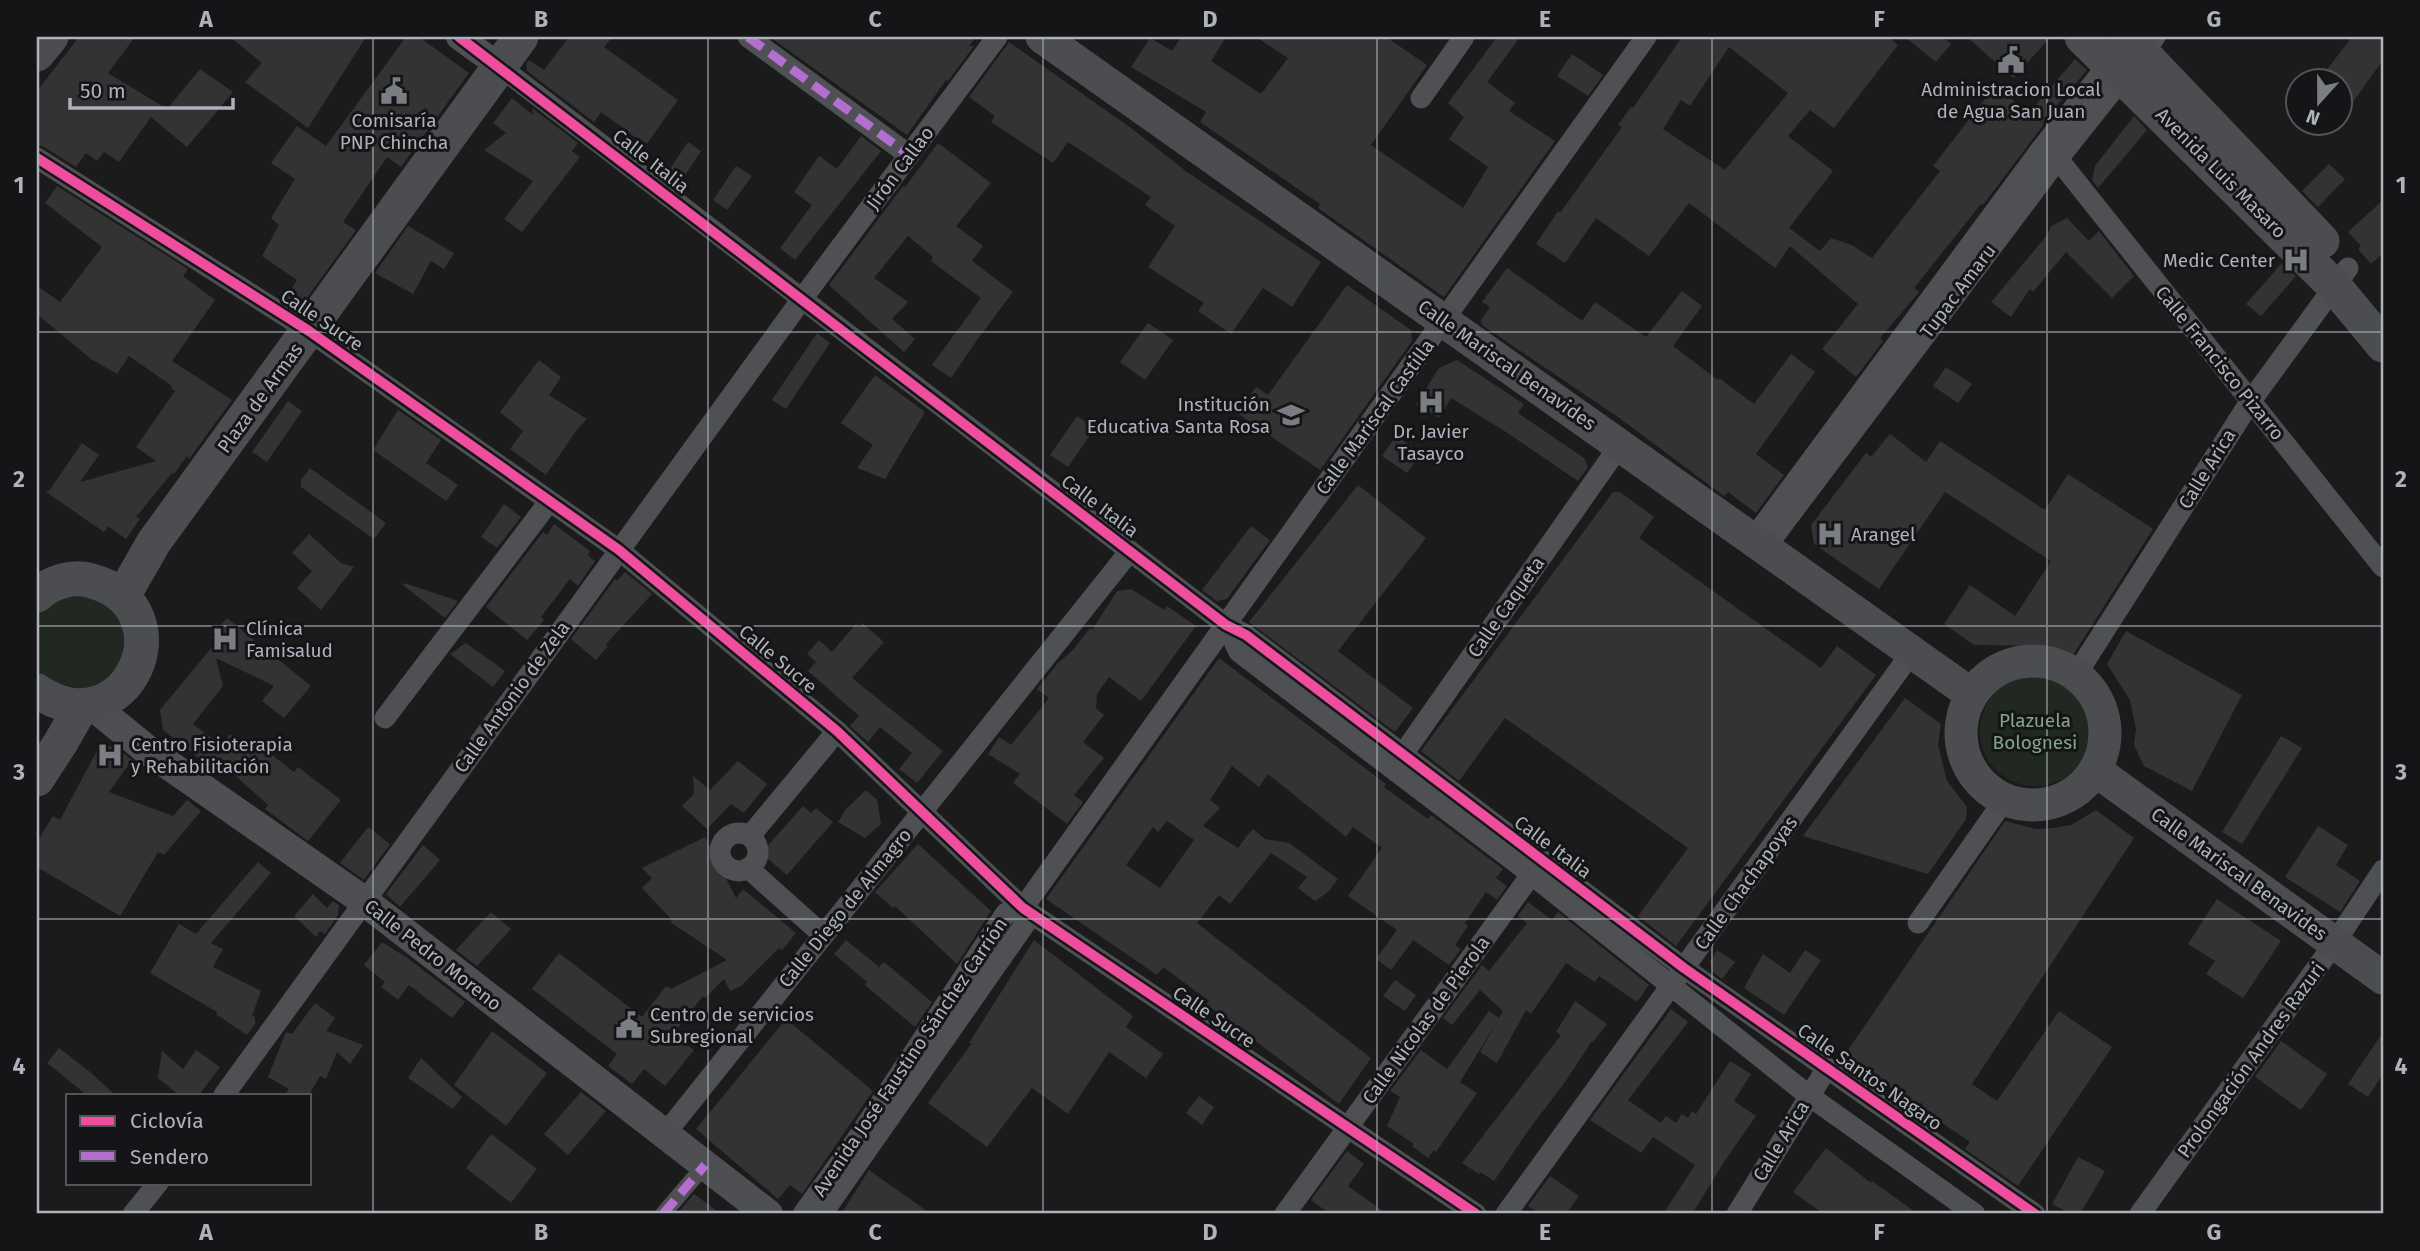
<svg xmlns="http://www.w3.org/2000/svg" width="2420" height="1251" font-family="'Fira Sans',sans-serif">
  <style>
    .green { fill: #212821 }
    .building { fill: #333; fill-rule: evenodd }
    .lines { fill: none; stroke-linecap: round; stroke-linejoin: round }
    .pedestrian { stroke: #4f5054; stroke-width: 16 }
    .minor { stroke: #4f5054; stroke-width: 21 }
    .tertiary { stroke: #4f5054; stroke-width: 26 }
    .secondary { stroke: #4e4f52; stroke-width: 30 }
    .primary { stroke: #4c4d50; stroke-width: 33 }
    .trunk { stroke: #4c4d50; stroke-width: 35 }
    .quiet { stroke: #b36fd0; stroke-width: 9; stroke-dasharray: 18 9; stroke-linecap: butt }
    .cycleway-casing { stroke: #151517; stroke-width: 15 }
    .cycleway { stroke: #ef4d9e; stroke-width: 10 }
    .grid { fill: none; stroke: #adb2bb; stroke-width: 2; stroke-opacity: 0.55 }
    .labels { text-anchor: middle; dominant-baseline: central; stroke-width: 6; stroke-linejoin: round; paint-order: stroke }
    .poi-label { font-size: 19px; fill: #adb2bb; stroke: #151517; text-anchor: start }
    .street-label { font-size: 19px; fill: #adb2bb; stroke: #151517 }
    .park-label { font-size: 19px; fill: #84a585; stroke: #151517 }
    .neatline { fill: none; stroke: #adb2bb; stroke-width: 2.5 }
    .grid-label { font-size: 23px; text-anchor: middle; font-weight: bold; fill: #adb2bb }
  </style>
  <rect width="100%" height="100%" fill="#1b1b1b"/>
  <g class="green">
    <path d="M72,592L104,599L126,624L120,672L93,691L45,681L37,671V614L42,606Z"/>
    <circle cx="2035" cy="731" r="55"/>
  </g>
  <g class="building">
    <path d="M79,37H135L108,73L167,109L200,69L233,92L187,147L151,117L119,162L104,152L97,161L86,153L76,167L44,147L37,145V91Z"/>
    <path d="M230,37H366L308,128L245,82L262,63Z"/>
    <path d="M406,37H419L469,73L401,167L387,157L343,222L356,230L299,309L285,300L297,280L262,256L279,225L271,218L295,179L271,163L297,126L326,146Z"/>
    <path d="M569,37H612L604,47L678,100L646,145L601,112L594,122L527,71L526,64L529,60L544,70Z"/>
    <path d="M770,37H976L969,46H974L948,81L946,80L907,135Z"/>
    <path d="M1181,37H1226L1211,61L1261,94L1288,58L1256,37H1386L1427,65L1371,145L1463,208L1488,167L1449,139L1464,117L1448,103L1497,37H1520L1487,82L1515,103L1509,111L1555,141L1444,297L1318,208L1320,204L1200,122L1206,112L1131,67L1150,38L1172,51Z"/>
    <path d="M1682,37H1888L1898,45L1834,128L1810,110L1788,136L1833,171L1789,228L1820,251L1831,238L1852,245L1872,258L1940,171L1933,166L1995,86L2029,113L2075,59L2087,70L2042,123L2044,124L1983,205L1981,204L1914,288L1919,292L1880,338L1883,341L1856,377L1822,349L1858,304L1790,246L1775,268L1689,203L1649,256L1596,218L1565,263L1536,244L1558,211L1560,213L1622,127L1618,125L1631,107L1633,108ZM1729,47L1788,93L1725,170L1663,129L1681,100L1690,106Z"/>
    <path d="M1905,37H1942L1951,44L1936,62Z"/>
    <path d="M1967,37H2051L2013,78Z"/>
    <path d="M2352,37H2383V60L2340,120V80H2319Z"/>
    <path d="M1009,42L1131,128L1187,172L1321,262L1292,307L1263,288L1231,334L1198,311L1204,303L1148,267L1175,226L1145,205L1151,197L1068,142L1053,163L991,122L995,116L969,97Z"/>
    <path d="M1572,54L1603,75L1588,96L1557,76Z"/>
    <path d="M512,98L533,115L532,108L578,143L572,151L580,157L522,232L504,219L533,181L484,150L506,133L493,123Z"/>
    <path d="M2134,116L2147,130L2098,188L2092,180L2095,166Z"/>
    <path d="M861,136L881,151L795,260L780,248L812,205L794,192L819,156L837,169Z"/>
    <path d="M688,142L701,151L680,183L667,173Z"/>
    <path d="M938,143L991,183L956,226L983,246L972,261L1013,292L977,340L951,378L932,365L981,298L931,261L933,257L908,236L874,278L908,302L892,319L915,339L904,352L829,285L903,186L905,187Z"/>
    <path d="M2329,164L2345,179L2318,207L2302,191Z"/>
    <path d="M736,166L752,176L727,210L713,200Z"/>
    <path d="M57,186L188,269L183,276L215,300L172,361L232,400L189,459L187,456L174,474L172,473L136,517L140,519L126,539L108,526L104,532L46,492L49,491L82,443L99,455L80,482L156,461L136,447L175,391L171,388L172,386L129,356L117,374L91,359L37,314V286L60,302L102,247L45,203Z"/>
    <path d="M2383,200V253L2371,264L2358,249L2361,246L2348,232Z"/>
    <path d="M2067,218L2089,241L2099,231L2134,276L2112,298L2066,252L2033,292L2030,289L2011,317L1991,302L2048,234L2051,226Z"/>
    <path d="M408,226L454,253L444,269L431,261L413,294L375,273Z"/>
    <path d="M2282,263L2296,276L2261,316L2246,304Z"/>
    <path d="M1507,268L1582,321L1595,302L1646,337L1682,291L1702,306L1673,346L1718,380L1719,378L1754,404L1791,354L1815,372L1756,454L1784,475L1756,513L1728,492L1724,496L1618,417L1482,325L1481,320L1490,307L1482,302Z"/>
    <path d="M1347,285L1411,330L1412,341L1320,470L1237,413L1256,387L1268,395Z"/>
    <path d="M1148,323L1173,340L1145,380L1120,362Z"/>
    <path d="M817,333L830,343L786,409L772,400Z"/>
    <path d="M539,360L561,377L549,395L587,419L578,428L546,475L510,449L523,431L500,412Z"/>
    <path d="M1457,360L1524,404L1518,413L1584,458L1588,467L1578,481L1506,432L1451,398L1439,418L1416,404L1439,368Z"/>
    <path d="M1946,367L1972,384L1958,403L1933,386Z"/>
    <path d="M875,375L925,412L885,479L857,468L873,445L841,423Z"/>
    <path d="M288,401L302,411L267,462L252,452Z"/>
    <path d="M398,410L441,440L426,463L458,485L446,501L373,450Z"/>
    <path d="M1077,416L1095,428L1068,467L1050,455Z"/>
    <path d="M1890,434L1926,462L1940,441L2045,510L2068,474L2153,529L2068,663L2043,646L1974,645L1944,624L1970,585L2015,616L2051,561L1945,492L1879,589L1814,544L1811,525L1866,453L1871,457Z"/>
    <path d="M1396,436L1421,453L1407,473L1382,456Z"/>
    <path d="M310,468L386,523L374,539L301,487V480Z"/>
    <path d="M1358,485L1426,538L1338,651L1413,708L1395,732L1249,622Z"/>
    <path d="M1613,492H1620L1654,517L1639,538L1821,668L1837,646L1876,675L1676,946L1638,916L1688,848L1505,718L1459,781L1421,751Z"/>
    <path d="M504,504L521,517L497,548L481,537Z"/>
    <path d="M554,524L590,551L588,555L595,561L578,586L570,579L541,617L544,620L527,640L486,607L543,532L547,535Z"/>
    <path d="M1251,526L1270,540L1227,599L1217,601L1202,590Z"/>
    <path d="M309,534L341,563L354,567L321,610L297,588L312,571L292,553Z"/>
    <path d="M625,572L652,594L606,644L608,646L596,660L571,639L615,579L617,581Z"/>
    <path d="M404,583L458,601L445,618L403,585Z"/>
    <path d="M1131,589L1164,610L1167,606L1196,626L1141,701L1109,677L1097,694L1096,708L1104,715L1083,742L1104,758L1074,795L1083,802L1067,824L1013,783L1020,774L988,754L999,737L1011,745L1049,698L1037,689L1058,663L1073,650L1090,628L1092,630L1117,591Z"/>
    <path d="M227,618L311,686L284,718L262,701L274,686L216,658L223,686L193,724L222,746L230,734L247,746L253,740L294,772L298,767L341,800L308,841L265,809L268,805L237,777L206,758L203,761L163,730L160,710L217,641L210,638Z"/>
    <path d="M862,623L884,642L852,678L943,751L917,783L899,769L912,753L880,727L868,742L850,726L859,716L808,671L816,662L807,654L819,640L832,652L856,624L860,627Z"/>
    <path d="M2126,631L2242,695L2192,791L2144,766L2134,745L2136,729L2130,700L2107,664Z"/>
    <path d="M466,643L505,671L493,687L450,654Z"/>
    <path d="M1219,658L1386,784L1384,787L1428,819L1431,815L1503,869L1496,878L1507,886L1497,900L1486,892L1465,923L1468,926L1455,945L1461,949L1449,965L1413,940L1391,970L1376,959L1397,930L1348,896L1382,848L1353,827L1346,837L1268,774L1259,787L1232,766L1210,800L1220,808L1203,826L1238,848L1246,837L1244,836H1247L1253,829L1265,839L1289,843L1338,879L1328,892L1315,901L1298,888L1307,877L1271,853L1230,904L1219,895L1197,923L1371,1058L1339,1104L1206,1004L1209,1001L1163,967L1157,975L1046,899ZM1167,821L1194,840L1160,888L1126,865L1153,827L1158,832Z"/>
    <path d="M1905,698L1941,724L1938,745L1947,781L1967,807L1966,819L1928,874L1803,836Z"/>
    <path d="M2281,736L2302,748L2242,844L2222,832Z"/>
    <path d="M114,746L132,760L109,792L173,816L187,800L201,811L164,855L158,852L120,916L37,867V842L53,816L60,820L99,747Z"/>
    <path d="M738,761L767,784L744,813L731,804L707,829L682,806L694,794L693,776L710,790Z"/>
    <path d="M866,790L877,800L881,824L865,838L838,822L846,809Z"/>
    <path d="M803,806L811,813L816,808L833,822L787,875L761,853Z"/>
    <path d="M2096,810L2134,838L1972,1084L1997,1101L2059,1011L2112,1047L2018,1186L1965,1149L1970,1142L1844,1056L2005,821L2036,829L2053,828L2071,825Z"/>
    <path d="M2318,826L2348,845L2336,865L2360,881L2340,912L2285,877Z"/>
    <path d="M368,827L390,844L364,880L340,863Z"/>
    <path d="M705,837L736,898L743,889L796,933L782,950L779,948L741,986L730,991L724,979L705,998L703,996L673,1034L694,1050L665,1086L644,1069L632,1084L608,1066L617,1054L532,989L559,953L642,1017L666,986L671,989L727,960L670,922L672,920L642,888L652,878L642,868Z"/>
    <path d="M918,844L991,911L957,964L895,906L893,908L875,892Z"/>
    <path d="M423,845L440,860L400,907L386,894Z"/>
    <path d="M258,862L271,873L211,943L223,949L213,967L261,991L252,1016L255,1017V1024L247,1035L216,1014L217,1012L150,973L179,924L196,934Z"/>
    <path d="M313,894L327,908L333,901L339,905L338,915L325,934L320,931L316,937L294,916Z"/>
    <path d="M2217,899L2281,941L2243,998L2206,974L2215,961L2188,944Z"/>
    <path d="M1528,902L1552,920L1558,912L1649,985L1637,1002L1599,976L1595,982L1566,963L1531,1014L1526,1010L1497,1063L1480,1052L1498,1020L1460,1082L1477,1093L1436,1152L1434,1150L1428,1158L1412,1146L1414,1144L1387,1126L1400,1097L1390,1091L1421,1050L1447,1069L1489,1011L1499,1018L1503,1011L1480,990L1452,1025L1443,1018L1482,965L1489,971L1527,923L1518,916Z"/>
    <path d="M491,912L511,929L477,966L456,950Z"/>
    <path d="M846,940L879,967L884,962L932,1002L915,1027L865,985L867,982L834,954Z"/>
    <path d="M1034,940L1133,1016L1126,1027L1163,1054L1146,1078L1109,1052L1068,1114L1032,1088L987,1147L928,1103L972,1043H969Z"/>
    <path d="M382,942L406,957L465,1002L452,1018L409,985L398,1000L381,987L385,982L364,965Z"/>
    <path d="M1717,950L1735,962L1722,979L1712,971L1710,961Z"/>
    <path d="M1805,950L1821,960L1784,1015L1744,988L1763,954L1790,973Z"/>
    <path d="M1395,980L1416,995L1405,1011L1383,996Z"/>
    <path d="M1575,1001L1607,1024L1593,1042L1592,1041L1565,1082L1530,1128L1494,1181L1480,1172L1479,1174L1462,1163L1561,1035L1556,1032Z"/>
    <path d="M315,1003L335,1018L326,1031L363,1045L350,1064L337,1052L326,1079L320,1076L309,1095H285L289,1089L268,1077L286,1032L292,1034Z"/>
    <path d="M1671,1009L1688,1022L1628,1100L1661,1123L1666,1116L1676,1123L1682,1114L1688,1118L1692,1111L1696,1114L1730,1061L1751,1074L1734,1101L1756,1116L1724,1162L1692,1214H1663L1695,1165L1653,1137L1641,1153L1590,1120Z"/>
    <path d="M786,1019L873,1091L802,1194L790,1185L778,1199L696,1129Z"/>
    <path d="M492,1031L547,1073L506,1126L454,1085Z"/>
    <path d="M2383,1032V1074L2368,1097L2348,1084Z"/>
    <path d="M2281,1041L2327,1074L2301,1110L2255,1077Z"/>
    <path d="M59,1048L90,1072L115,1095H87L47,1063Z"/>
    <path d="M196,1050L220,1067L199,1095H179L158,1078L162,1051L183,1069Z"/>
    <path d="M421,1058L462,1097L453,1109L408,1078Z"/>
    <path d="M581,1092L606,1111L568,1155L544,1134Z"/>
    <path d="M1199,1096L1214,1107L1202,1125L1186,1113Z"/>
    <path d="M491,1134L537,1169L511,1203L466,1168Z"/>
    <path d="M1826,1148L1871,1183L1872,1181L1918,1214H1824L1793,1192Z"/>
    <path d="M1347,1151L1364,1164L1348,1186L1387,1214H1330L1311,1200Z"/>
    <path d="M2078,1157L2105,1171L2080,1214H2071L2052,1204Z"/>
    <path d="M869,1170L931,1214H841Z"/>
    <path d="M1550,1176L1579,1196L1566,1214H1540L1528,1206Z"/>
    <path d="M694,1194L721,1214H677Z"/>
  </g>
  <g class="lines">
    <path class="pedestrian" d="M663,1214L705,1165"/>
    <g class="minor">
      <path d="M748,37L909,155"/>
      <path d="M499,66L1226,625L1246,635L1684,968L2035,1214"/>
      <path d="M1421,98L1464,37"/>
      <path d="M2048,152L2058,159L2383,567"/>
      <path d="M37,158L309,331L619,550L837,731L1023,908L1476,1214"/>
      <path d="M1753,539L2042,148L2115,56"/>
      <path d="M1765,548L2058,159L2155,37"/>
      <path d="M1226,625L1239,652L1531,874L1808,1095L1975,1214"/>
      <path d="M2076,675L2250,402L2348,268"/>
      <path d="M385,718L549,502"/>
      <path d="M1396,764L1620,445"/>
      <circle cx="739" cy="852" r="19"/>
      <path d="M750,836L837,731"/>
      <path d="M748,868L823,935"/>
      <path d="M1918,923L2005,799"/>
      <path d="M224,1095L802,299L997,37"/>
      <path d="M665,1134L1130,551"/>
      <path d="M133,1214L158,1183"/>
      <path d="M803,1214L855,1142L1006,913L1023,908L1646,37"/>
      <path d="M822,1214L1025,924L1023,908"/>
      <path d="M1285,1214L1539,864"/>
      <path d="M1506,1214L1912,652"/>
      <path d="M1737,1214L1827,1068"/>
      <path d="M2140,1214L2334,944L2383,870"/>
    </g>
    <path class="tertiary" d="M459,37L499,66"/>
    <path class="secondary" d="M92,705L146,749L364,901L768,1214"/>
    <g class="primary">
      <path d="M1042,37L1971,694"/>
      <circle cx="2033" cy="733" r="72"/>
      <path d="M2095,770L2383,978"/>
    </g>
    <g class="trunk">
      <path d="M2082,37L2335,287L2383,345"/>
      <path d="M2127,37L2322,241"/>
      <path d="M37,54L51,37"/>
      <path d="M37,595C51,582 73,575 92,581C190,609 127,751 37,691"/>
      <path d="M123,596L154,542L521,37"/>
      <path d="M37,779L61,742L81,707"/>
    </g>
    <g class="quiet">
      <path d="M748,37L909,155"/>
      <path d="M663,1214L705,1165"/>
    </g>
    <defs>
      <g id="cycleway">
        <path d="M459,37L1226,625L1246,635L1684,968L2035,1214"/>
        <path d="M37,158L309,331L619,550L837,731L1023,908L1476,1214"/>
      </g>
    </defs>
    <use href="#cycleway" class="cycleway-casing"/>
    <use href="#cycleway" class="cycleway"/>
  </g>
  <path class="grid" d="M373,37V1214M708,37V1214M1043,37V1214M1377,37V1214M1712,37V1214M2047,37V1214M37,332H2383M37,626H2383M37,919H2383"/>
  <defs>
    <symbol id="civic-bare" viewBox="-9 -9 18 18"><path d="M-.6-6.5H3V-4.5H.6V-3L4-1V1h2V6H-6V1h2V-1L-.6-3ZM-1.2 2.5V6h2.4V2.5Z" fill="#7a7d83" stroke="#151517" stroke-width="2.5" paint-order="stroke"/></symbol>
    <symbol id="hospital-bare" viewBox="-9 -9 18 18"><path d="M-5-5h3v3.5h4V-5h3V5h-3V1.5h-4V5h-3Z" fill="#7a7d83" stroke="#151517" stroke-width="2.5" paint-order="stroke"/></symbol>
    <symbol id="school-bare" viewBox="-9 -9 18 18"><path d="M0-5L7-2L0 1L-7-2ZM-4 1L0 2.5L4 1V4Q0 6-4 4Z" fill="#7a7d83" stroke="#151517" stroke-width="2.5" paint-order="stroke"/></symbol>
  </defs>
  <g fill-rule="evenodd">
    <use href="#civic-bare" x="1992" y="41" width="38" height="38"/>
    <use href="#civic-bare" x="375" y="72" width="38" height="38"/>
    <use href="#hospital-bare" x="2277" y="241" width="38" height="38"/>
    <use href="#hospital-bare" x="1412" y="383" width="38" height="38"/>
    <use href="#school-bare" x="1272" y="396" width="38" height="38"/>
    <use href="#hospital-bare" x="1811" y="515" width="38" height="38"/>
    <use href="#hospital-bare" x="206" y="620" width="38" height="38"/>
    <use href="#hospital-bare" x="91" y="736" width="38" height="38"/>
    <use href="#civic-bare" x="610" y="1006" width="38" height="38"/>
  </g>
  <g class="labels">
    <g class="poi-label">
      <text x="2011" y="89" text-anchor="middle">Administracion Local<tspan x="2011" dy="22">de Agua San Juan</tspan></text>
      <text x="394" y="120" text-anchor="middle">Comisaría<tspan x="394" dy="22">PNP Chincha</tspan></text>
      <text x="2275" y="260" text-anchor="end">Medic Center</text>
      <text x="1270" y="404" text-anchor="end">Institución<tspan x="1270" dy="22">Educativa Santa Rosa</tspan></text>
      <text x="1431" y="431" text-anchor="middle">Dr. Javier<tspan x="1431" dy="22">Tasayco</tspan></text>
      <text x="1851" y="534">Arangel</text>
      <text x="246" y="628">Clínica<tspan x="246" dy="22">Famisalud</tspan></text>
      <text x="131" y="744">Centro Fisioterapia<tspan x="131" dy="22">y Rehabilitación</tspan></text>
      <text x="650" y="1014">Centro de servicios<tspan x="650" dy="22">Subregional</tspan></text>
    </g>
    <g class="street-label">
      <text transform="translate(651 161) rotate(38)">Calle Italia</text>
      <text transform="translate(900 168) rotate(-53)">Jirón Callao</text>
      <text transform="translate(2221 173) rotate(45)">Avenida Luis Masaro</text>
      <text transform="translate(1958 291) rotate(-53)">Tupac Amaru</text>
      <text transform="translate(322 320) rotate(34)">Calle Sucre</text>
      <text transform="translate(2220 363) rotate(51)">Calle Francisco Pizarro</text>
      <text transform="translate(1507 365) rotate(35)">Calle Mariscal Benavides</text>
      <text transform="translate(260 398) rotate(-54)">Plaza de Armas</text>
      <text transform="translate(1375 417) rotate(-54)">Calle Mariscal Castilla</text>
      <text transform="translate(2207 469) rotate(-58)">Calle Arica</text>
      <text transform="translate(1100 506) rotate(37)">Calle Italia</text>
      <text transform="translate(1506 607) rotate(-55)">Calle Caqueta</text>
      <text transform="translate(778 659) rotate(40)">Calle Sucre</text>
      <text transform="translate(512 697) rotate(-54)">Calle Antonio de Zela</text>
      <text transform="translate(1553 847) rotate(37)">Calle Italia</text>
      <text transform="translate(2239 874) rotate(36)">Calle Mariscal Benavides</text>
      <text transform="translate(1746 883) rotate(-54)">Calle Chachapoyas</text>
      <text transform="translate(845 908) rotate(-51)">Calle Diego de Almagro</text>
      <text transform="translate(433 955) rotate(38)">Calle Pedro Moreno</text>
      <text transform="translate(1214 1017) rotate(34)">Calle Sucre</text>
      <text transform="translate(1426 1020) rotate(-54)">Calle Nicolas de Pierola</text>
      <text transform="translate(910 1057) rotate(-56)">Avenida José Faustino Sánchez Carrión</text>
      <text transform="translate(2251 1060) rotate(-54)">Prolongación Andres Razuri</text>
      <text transform="translate(1870 1077) rotate(35)">Calle Santos Nagaro</text>
      <text transform="translate(1781 1141) rotate(-59)">Calle Arica</text>
    </g>
    <g class="park-label">
      <text x="2035" y="720">Plazuela<tspan x="2035" dy="22">Bolognesi</tspan></text>
    </g>
  </g>
  <rect width="2420" height="1251" fill="none" stroke="#151517" stroke-width="77"/>
  <rect x="66" y="1094" width="245" height="91" fill="#151517" stroke="#525459" stroke-width="2"/>
  <rect x="80" y="1116" width="35" height="10" fill="#ef4d9e" stroke="#525459" stroke-width="2"/>
  <text x="130" y="1128" font-size="21" fill="#adb2bb">Ciclovía</text>
  <rect x="80" y="1151" width="35" height="10" fill="#b36fd0" stroke="#525459" stroke-width="2"/>
  <text x="130" y="1164" font-size="21" fill="#adb2bb">Sendero</text>
  <g transform="translate(2319 102) rotate(201)"><circle r="33" fill="#151517" stroke="#525459" stroke-width="2"/>
  <path d="M0-5L12 26L0 18L-12 26Z" fill="#7a7d83"/>
  <text y="-10" font-size="19" font-weight="bold" text-anchor="middle" fill="#adb2bb">N</text>
  </g>
  <path d="M70 98v10h163v-10" fill="none" stroke="#adb2bb" stroke-width="3.5"/>
  <text x="80" y="98" font-size="21" fill="#adb2bb" stroke="#151517" stroke-width="5" paint-order="stroke">50 m</text>
  <rect x="38" y="38" width="2344" height="1174" class="neatline"/>
  <g class="grid-label">
    <text x="206" y="27">A</text>
    <text x="541" y="27">B</text>
    <text x="875" y="27">C</text>
    <text x="1210" y="27">D</text>
    <text x="1545" y="27">E</text>
    <text x="1879" y="27">F</text>
    <text x="2214" y="27">G</text>
    <text x="19" y="193">1</text>
    <text x="2401" y="193">1</text>
    <text x="19" y="487">2</text>
    <text x="2401" y="487">2</text>
    <text x="19" y="780">3</text>
    <text x="2401" y="780">3</text>
    <text x="19" y="1074">4</text>
    <text x="2401" y="1074">4</text>
    <text x="206" y="1240">A</text>
    <text x="541" y="1240">B</text>
    <text x="875" y="1240">C</text>
    <text x="1210" y="1240">D</text>
    <text x="1545" y="1240">E</text>
    <text x="1879" y="1240">F</text>
    <text x="2214" y="1240">G</text>
  </g>
</svg>
